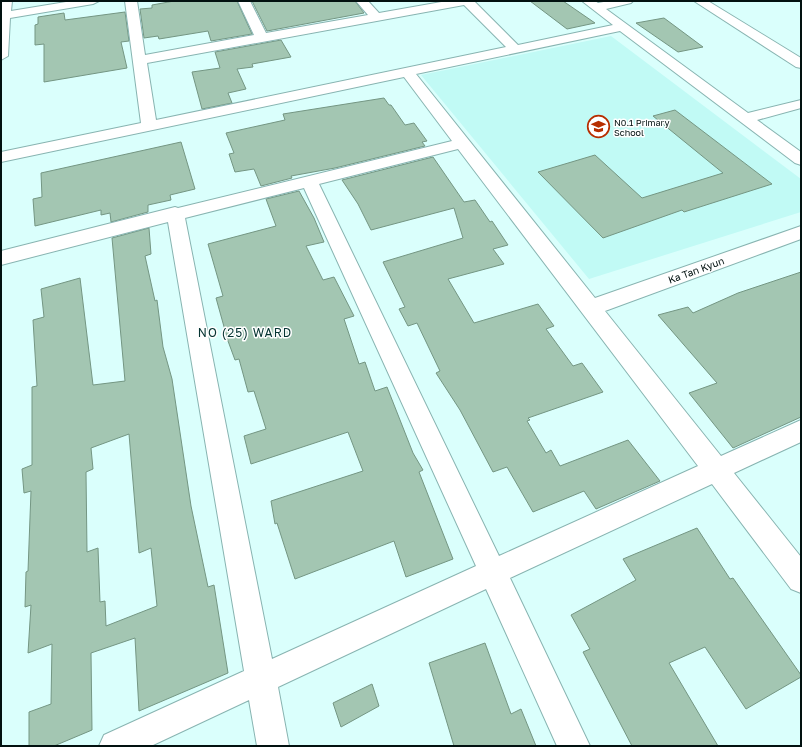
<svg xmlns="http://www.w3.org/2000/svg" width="802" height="747" font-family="'Golos Text',sans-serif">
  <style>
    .built { fill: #c1faf5 }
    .building { fill: #a3c6b2; stroke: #749683; fill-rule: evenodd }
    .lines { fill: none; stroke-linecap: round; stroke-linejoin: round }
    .minor-casing { stroke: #88b4b1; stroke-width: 2 }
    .minor { fill: #fff; fill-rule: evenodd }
    .labels { text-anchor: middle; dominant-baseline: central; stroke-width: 3; stroke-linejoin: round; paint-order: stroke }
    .far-poi-label { font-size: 9px; fill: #021110; stroke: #fff; text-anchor: start }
    .street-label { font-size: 10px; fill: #021110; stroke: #fff }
    .quarter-label { font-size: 12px; letter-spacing: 1px; fill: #053432; stroke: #fff }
  </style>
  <rect width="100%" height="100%" fill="#dafffc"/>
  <path class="built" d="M611,36L801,179V212L589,279L421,75Z"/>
  <g class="building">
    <path d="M174,1H237L252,34L211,41L208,31L159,39L158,36L144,38L140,9L152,8V5Z"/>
    <path d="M252,1H355L364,13L267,31Z"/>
    <path d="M530,1H563L595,23L567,29Z"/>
    <path d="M125,12L129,41L121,42L127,68L44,82V44L35,45V25L38,24V17L64,13L65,20Z"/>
    <path d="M664,18L703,47L678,52L636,23Z"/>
    <path d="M281,40L291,57L252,64L253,67L237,69L246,89L228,93L232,103L202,109L192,72L220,68L215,52Z"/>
    <path d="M384,98L389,105H391L405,125L414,123L427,141L422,142L425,146L335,168L291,176L292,178L261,186L254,169L235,172L229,154L234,153L226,133L285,120L283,114Z"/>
    <path d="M675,110L772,184L684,212L682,210L603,238L538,172L595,155L642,198L723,173L653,116Z"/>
    <path d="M181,142L195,189L170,195L171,200L148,205V212L111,222L110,213L101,215V210L35,226L33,199L42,197L41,173Z"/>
    <path d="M433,157L464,202L475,200L490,222L492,221L508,245L493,249L504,264L448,279L474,323L538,304L554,326L546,329L573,366L582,363L603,392L528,418L530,420L527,421L546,453L551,450L560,466L628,440L660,481L596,509L584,491L533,512L507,467L493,472L460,410L436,373L440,371L417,323L408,326L399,309L405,307L383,262L463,238L454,208L371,230L358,204L342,180Z"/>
    <path d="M299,191L314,218L324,242L306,246L323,280L334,277L354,316L344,319L359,364L365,362L375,391L387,387L413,453L423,470L419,472L453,559L406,577L394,541L295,579L277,523L275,524L271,501L363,471L348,432L251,464L244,436L266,429L254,391L248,392L239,359L235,360L228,341L216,298L223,296L208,244L276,226L266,199Z"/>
    <path d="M149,228L151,254L145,256L155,301L157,300L163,347L172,379L191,506L208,587L214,585L228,673L139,711L135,638L91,653L92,730L54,746H29V712L51,704L52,644L28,653L31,605L25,607L26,572L28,571L31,491L24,493L22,469L32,465V387L37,386L33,320L44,317L41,289L80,278L93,385L125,381L112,238ZM129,434L139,553L151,548L157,606L106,626L105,601L100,602L98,548L87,552L86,472L93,469L91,448Z"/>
    <path d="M801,272V417L733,448L689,393L717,383L658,315L688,307L693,313L738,293Z"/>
    <path d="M697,528L730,579L733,578L801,675V677L746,709L705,647L669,663L718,746H632L583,652L590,649L571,615L636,580L623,559Z"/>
    <path d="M485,643L511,714L521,709L536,746H454L429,663Z"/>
    <path d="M372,684L379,706L341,727L333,703Z"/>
  </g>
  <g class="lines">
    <defs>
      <g id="minor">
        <path d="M1,1H12L11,11L72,1H99L93,4L10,18L8,56L1,60Z"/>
        <path d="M125,1H137L145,55L254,35L238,1H250L266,33L368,15L356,1H368L379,13L447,1H474L518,45L613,25L582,1H595L598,3L609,1H633L631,3L606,9L748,113L801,100V108L757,120L801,152V165L795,163L620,31L416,74L595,298L801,226V239L605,311L721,456L801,420V442L734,473L801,557V593L791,589L712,484L510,578L590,746H557L486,589L278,687L289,746H257L249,700L151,746H99L104,735L244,671L168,222L1,265V251L175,207L178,208L452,141L404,77L1,162V152L141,123ZM464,5L506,47L156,120L147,63ZM458,149L698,466L499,556L319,184ZM304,188L476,566L272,659L185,218Z"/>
        <path d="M694,1H708L801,58V68L796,67Z"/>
      </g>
    </defs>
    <use href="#minor" class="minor-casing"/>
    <use href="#minor" class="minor"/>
  </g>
  <defs>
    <symbol id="school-ring" viewBox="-11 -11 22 22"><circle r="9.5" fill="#fff" stroke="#b72e00" stroke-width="1.5"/><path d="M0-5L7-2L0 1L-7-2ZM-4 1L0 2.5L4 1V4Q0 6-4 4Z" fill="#b72e00"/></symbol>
  </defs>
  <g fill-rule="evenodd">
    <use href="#school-ring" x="586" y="114" width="25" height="25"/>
  </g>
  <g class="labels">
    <g class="far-poi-label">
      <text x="614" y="122">N0.1 Primary<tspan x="614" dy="10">School</tspan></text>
    </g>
    <g class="street-label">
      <text transform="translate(696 270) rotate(-20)">Ka Tan Kyun</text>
    </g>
    <g class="quarter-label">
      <text x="245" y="332">NO (25) WARD</text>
    </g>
  </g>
  <rect width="802" height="747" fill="none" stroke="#021110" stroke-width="4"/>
</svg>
